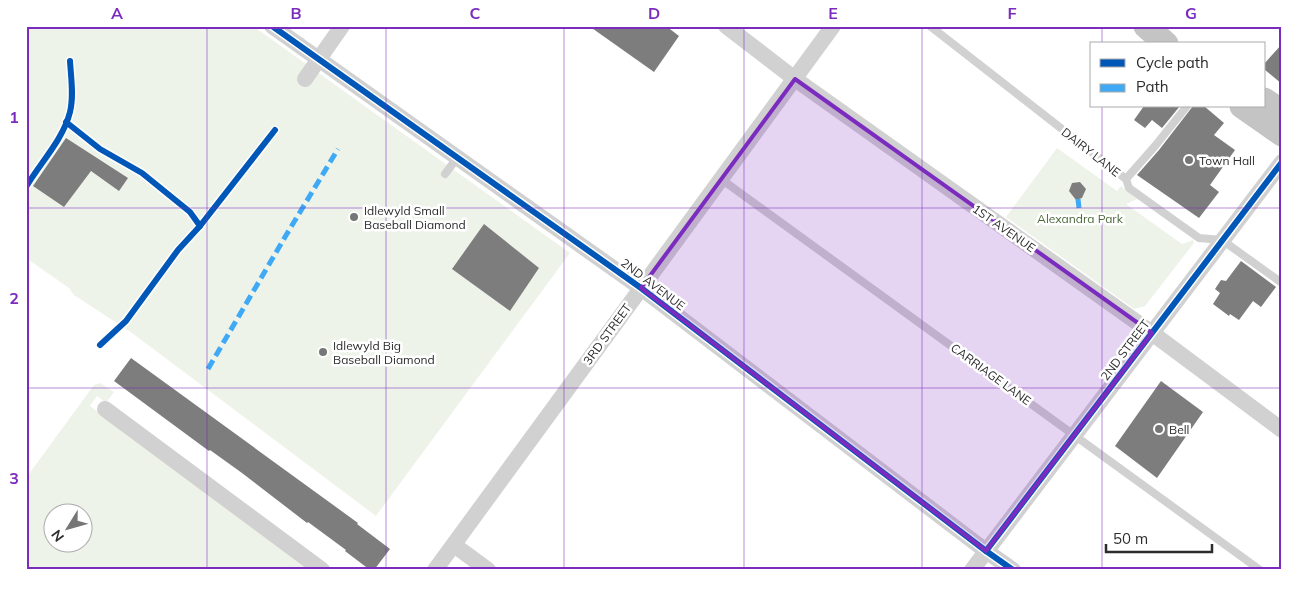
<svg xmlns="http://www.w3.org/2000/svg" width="1308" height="596" font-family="Mulish,sans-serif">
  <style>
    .green { fill: #eef3ea; fill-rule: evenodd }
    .building { fill: #7d7d7d }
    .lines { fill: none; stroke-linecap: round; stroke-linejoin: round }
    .lane { stroke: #d1d1d1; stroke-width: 8 }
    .street { stroke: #d1d1d1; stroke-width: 16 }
    .primary { stroke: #c4c4c4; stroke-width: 25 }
    .quiet { stroke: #3fa9f5; stroke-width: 5; stroke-dasharray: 10 5; stroke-linecap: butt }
    .cycleway-casing { stroke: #fff; stroke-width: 9 }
    .cycleway { stroke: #0057b8; stroke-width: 6 }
    .marked { fill: #7b2cbf; fill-opacity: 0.2; stroke: #7b2cbf; stroke-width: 4; stroke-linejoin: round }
    .grid { fill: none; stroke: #7b2cbf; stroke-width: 1; stroke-opacity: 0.55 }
    .poi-dot { fill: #767676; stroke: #fff; stroke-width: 2 }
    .labels { text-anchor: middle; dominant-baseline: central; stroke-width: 5; stroke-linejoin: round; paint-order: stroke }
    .street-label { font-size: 12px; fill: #2c2c2c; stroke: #fff }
    .poi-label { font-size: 12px; fill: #2c2c2c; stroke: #fff; text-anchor: start }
    .park-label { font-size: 12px; fill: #4a6839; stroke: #fff }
    .neatline { fill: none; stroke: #7b2cbf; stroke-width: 2 }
    .grid-label { font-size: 16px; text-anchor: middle; font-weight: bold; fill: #7b2cbf }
  </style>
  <rect width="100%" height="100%" fill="#fff"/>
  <g class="green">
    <path d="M26,26H253L570,253L376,516L132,333L74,295L69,288L26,258Z"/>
    <path d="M1057,148L1117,191L1121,186L1137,199L1126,204L1182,244L1193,240L1194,243L1145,306L1134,309L1006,217Z"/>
    <path d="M100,383L114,392L106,403L97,396L90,406L312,570H26V478L94,385ZM52,514H82V544H52Z"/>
  </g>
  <g class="building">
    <path d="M589,26H666L679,36L654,72Z"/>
    <path d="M1282,44V84L1264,69V64Z"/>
    <path d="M1144,106H1180L1162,128L1152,120L1145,128L1134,120Z"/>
    <path d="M1193,106H1204L1224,123L1214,135L1235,150L1210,185L1219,192L1199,218L1137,175L1159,150Z"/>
    <path d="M66,138L128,178L119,191L91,171L64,207L33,186Z"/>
    <path d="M1080,182L1086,189L1082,198L1076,200L1069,191L1072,183Z"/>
    <path d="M484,224L539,268L510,311L452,269Z"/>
    <path d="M1241,261L1276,287L1261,307L1253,301L1239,320L1230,314L1229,316L1213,304L1220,293L1215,289L1221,280L1226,281Z"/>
    <path d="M131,358L358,523L357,524L390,549L374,570H370L345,551L346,550L308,522L307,523L242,473L210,450L209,451L114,381Z"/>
    <path d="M1161,381L1203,412L1157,478L1115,446Z"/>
  </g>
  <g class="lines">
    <g class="lane">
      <path d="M930,26L1126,179L1129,188L1199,238L1222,240L1282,283"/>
      <path d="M445,174L457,158"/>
      <path d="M721,179L1260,570"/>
      <path d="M1126,179L1155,146L1187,106"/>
    </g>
    <g class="street">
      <path d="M272,26L641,288L986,551L1013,570"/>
      <path d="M726,26L795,79L1152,333L1282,430"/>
      <path d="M305,79L342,26"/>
      <path d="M105,409L322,570"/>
      <path d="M454,545L488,570"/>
      <path d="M435,570L833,26"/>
      <path d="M972,570L1282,162"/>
    </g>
    <g class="primary">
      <path d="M1146,26L1166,44"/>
      <path d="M1264,100L1282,112"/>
      <path d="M1242,106L1282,134"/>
    </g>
    <g class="quiet">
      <path d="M1078,199L1079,208"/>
      <path d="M208,369L285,237L338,149"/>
    </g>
    <defs>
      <g id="cycleway">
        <path d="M272,26L641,288L986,551L1013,570"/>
        <path d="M66,122L100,149L142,173L190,212L200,226L178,250L126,321L100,345"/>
        <path d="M26,187C40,163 63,140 70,112C74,96 71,78 70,61"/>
        <path d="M200,226L275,130"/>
        <path d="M986,551L1282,162"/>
      </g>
    </defs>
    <use href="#cycleway" class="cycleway-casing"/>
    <use href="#cycleway" class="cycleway"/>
  </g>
  <path class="marked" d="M795,79L1152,333L986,551L641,288Z"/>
  <path class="grid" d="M207,26V570M386,26V570M564,26V570M744,26V570M922,26V570M1102,26V44M1102,106V570M26,208H1282M26,388H1282"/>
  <g class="poi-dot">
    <circle cx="1189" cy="160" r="5"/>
    <circle cx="354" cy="217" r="5"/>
    <circle cx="323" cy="352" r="5"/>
    <circle cx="1159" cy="429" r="5"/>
  </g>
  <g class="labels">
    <g class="street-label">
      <text transform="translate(1091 152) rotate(38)">DAIRY LANE</text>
      <text transform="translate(1004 228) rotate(35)">1ST AVENUE</text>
      <text transform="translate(653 284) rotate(37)">2ND AVENUE</text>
      <text transform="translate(607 334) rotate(-54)">3RD STREET</text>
      <text transform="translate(1125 350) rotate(-53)">2ND STREET</text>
      <text transform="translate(991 374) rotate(36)">CARRIAGE LANE</text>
    </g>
    <g class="poi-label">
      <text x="1199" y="160">Town Hall</text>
      <text x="364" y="210">Idlewyld Small<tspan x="364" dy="14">Baseball Diamond</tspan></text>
      <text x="333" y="345">Idlewyld Big<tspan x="333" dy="14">Baseball Diamond</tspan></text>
      <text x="1169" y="429">Bell</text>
    </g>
    <g class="park-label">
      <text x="1080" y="218">Alexandra Park</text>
    </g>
  </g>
  <rect width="1308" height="596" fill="none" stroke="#ffffff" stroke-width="55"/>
  <rect x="1090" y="42" width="175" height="65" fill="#ffffff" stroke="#ababab"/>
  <rect x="1100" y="59" width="25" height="8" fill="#0057b8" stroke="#ababab"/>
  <text x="1136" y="68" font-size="15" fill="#2c2c2c">Cycle path</text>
  <rect x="1100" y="84" width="25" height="8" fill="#3fa9f5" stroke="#ababab"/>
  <text x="1136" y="92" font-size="15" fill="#2c2c2c">Path</text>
  <g transform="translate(68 528) rotate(233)"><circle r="24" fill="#ffffff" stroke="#ababab"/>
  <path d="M0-4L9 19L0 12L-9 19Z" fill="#767676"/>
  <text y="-8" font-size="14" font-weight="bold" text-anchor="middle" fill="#2c2c2c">N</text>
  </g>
  <path d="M1106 544v8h106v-8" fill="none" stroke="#2c2c2c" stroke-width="2.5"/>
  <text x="1113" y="544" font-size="15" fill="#2c2c2c" stroke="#ffffff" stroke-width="4" paint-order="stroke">50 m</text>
  <rect x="28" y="28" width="1252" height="540" class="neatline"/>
  <g class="grid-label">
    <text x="117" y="19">A</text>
    <text x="296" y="19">B</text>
    <text x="475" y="19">C</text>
    <text x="654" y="19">D</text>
    <text x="833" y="19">E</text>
    <text x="1012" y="19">F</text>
    <text x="1191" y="19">G</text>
    <text x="14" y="123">1</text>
    <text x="14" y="304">2</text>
    <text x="14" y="484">3</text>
  </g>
</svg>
